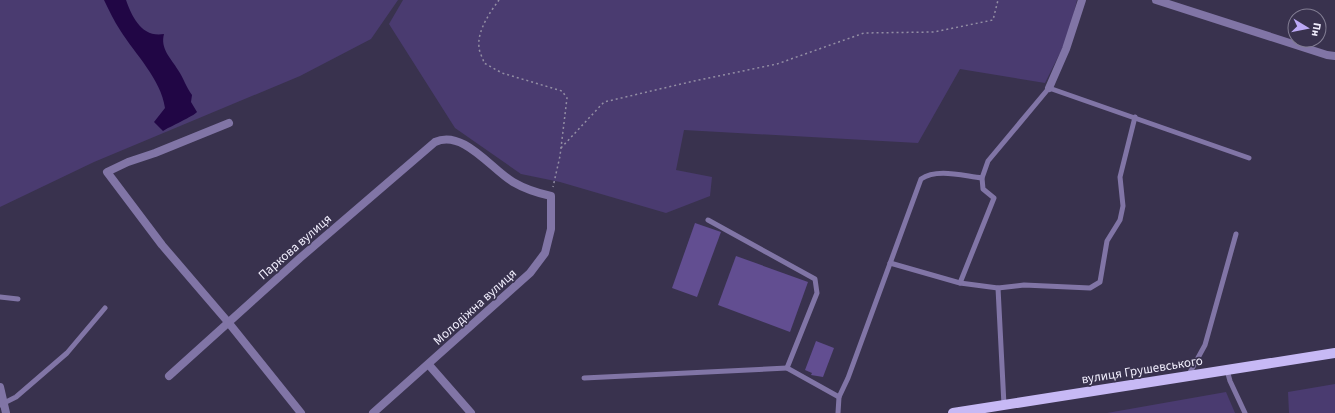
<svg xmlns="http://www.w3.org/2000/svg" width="1335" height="413" font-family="'Source Sans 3',sans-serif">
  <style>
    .green { fill: #4a3b70 }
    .water { fill: #210645 }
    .building { fill: #624e91 }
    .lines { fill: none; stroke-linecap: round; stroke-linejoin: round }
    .path { stroke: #938ea4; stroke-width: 1.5; stroke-dasharray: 2 3; stroke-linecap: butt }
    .lane { stroke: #8175a6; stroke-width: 5 }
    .street { stroke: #8175a6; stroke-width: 8 }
    .primary { stroke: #c7b9f5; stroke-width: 10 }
    .labels { text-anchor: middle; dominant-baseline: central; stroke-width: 3.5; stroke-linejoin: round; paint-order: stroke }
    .street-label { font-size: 13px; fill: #f2effe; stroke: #39324e }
  </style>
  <rect width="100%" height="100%" fill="#39324e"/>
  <g class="green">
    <path d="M0,0H398L371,39L300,76L94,162L0,207Z"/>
    <path d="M403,0H1077L1068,37L1045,83L960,69L918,143L684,130L676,170L712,177L710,196L666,213L560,182L521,174L455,128L389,24Z"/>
    <path d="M1335,384V413H1289L1288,392Z"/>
    <path d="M1226,392L1235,413H1107Z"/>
  </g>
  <path class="water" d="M104,0H126C132,17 142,38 164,34C160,49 171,58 178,70C184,79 186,87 192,95L191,102L197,112C194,116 169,127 163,131L154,122L165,108C161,79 135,54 120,30C114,21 109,10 104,0Z"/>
  <g class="building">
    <path d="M695,223L721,232L697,297L672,288Z"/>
    <path d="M736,256L808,282L790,332L718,305Z"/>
    <path d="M816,341L834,348L823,377L811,375L812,373L805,370Z"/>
  </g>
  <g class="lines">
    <g class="path">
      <path d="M499,0C490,12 477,31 479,47C479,52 483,58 484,63L502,73L562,91L567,98L560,156L553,187"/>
      <path d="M561,148L604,102L694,81L777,64L864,33L934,32L993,20L998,0"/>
    </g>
    <g class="lane">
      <path d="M708,220L815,279L817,293L787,368L839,397"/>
      <path d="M890,263L960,283L998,288L1024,285L1090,288L1100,282L1107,241L1120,220L1123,206L1120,177L1135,117"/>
      <path d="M960,283L994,198L983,189L982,178L988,161L1049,88L1249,158"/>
      <path d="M998,288L1004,405"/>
      <path d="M0,297L18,299"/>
      <path d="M1227,370L1230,381L1245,413"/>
      <path d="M1188,376L1205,345L1236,234"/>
      <path d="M584,378L787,368"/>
      <path d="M0,405L16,397L67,353L105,308"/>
      <path d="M838,413L839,397L848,378L921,179C937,168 963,176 982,178"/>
    </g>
    <g class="street">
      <path d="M1156,0L1327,55L1335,56"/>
      <path d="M1049,88L1066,49L1082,0"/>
      <path d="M229,123L155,153L128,162L107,172L162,245L228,322L301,413"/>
      <path d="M429,365L471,413"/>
      <path d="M169,376L300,258L435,142C463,129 491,169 513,182C525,189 537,193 551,196V229L545,253L530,273L373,413"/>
      <path d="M0,387L6,413"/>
    </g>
    <path class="primary" d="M953,413L1335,353"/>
  </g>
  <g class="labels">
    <g class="street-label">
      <text transform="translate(295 247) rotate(-41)">Паркова вулиця</text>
      <text transform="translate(475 307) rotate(-42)">Молодіжна вулиця</text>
      <text transform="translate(1142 370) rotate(-9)">вулиця Грушевського</text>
    </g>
  </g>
  <g transform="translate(1307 28) rotate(100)"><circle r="19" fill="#39324e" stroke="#837e94"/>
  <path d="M0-3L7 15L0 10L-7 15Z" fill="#bca9f5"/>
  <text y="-6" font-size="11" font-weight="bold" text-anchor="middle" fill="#f2effe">Пн</text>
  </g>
</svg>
